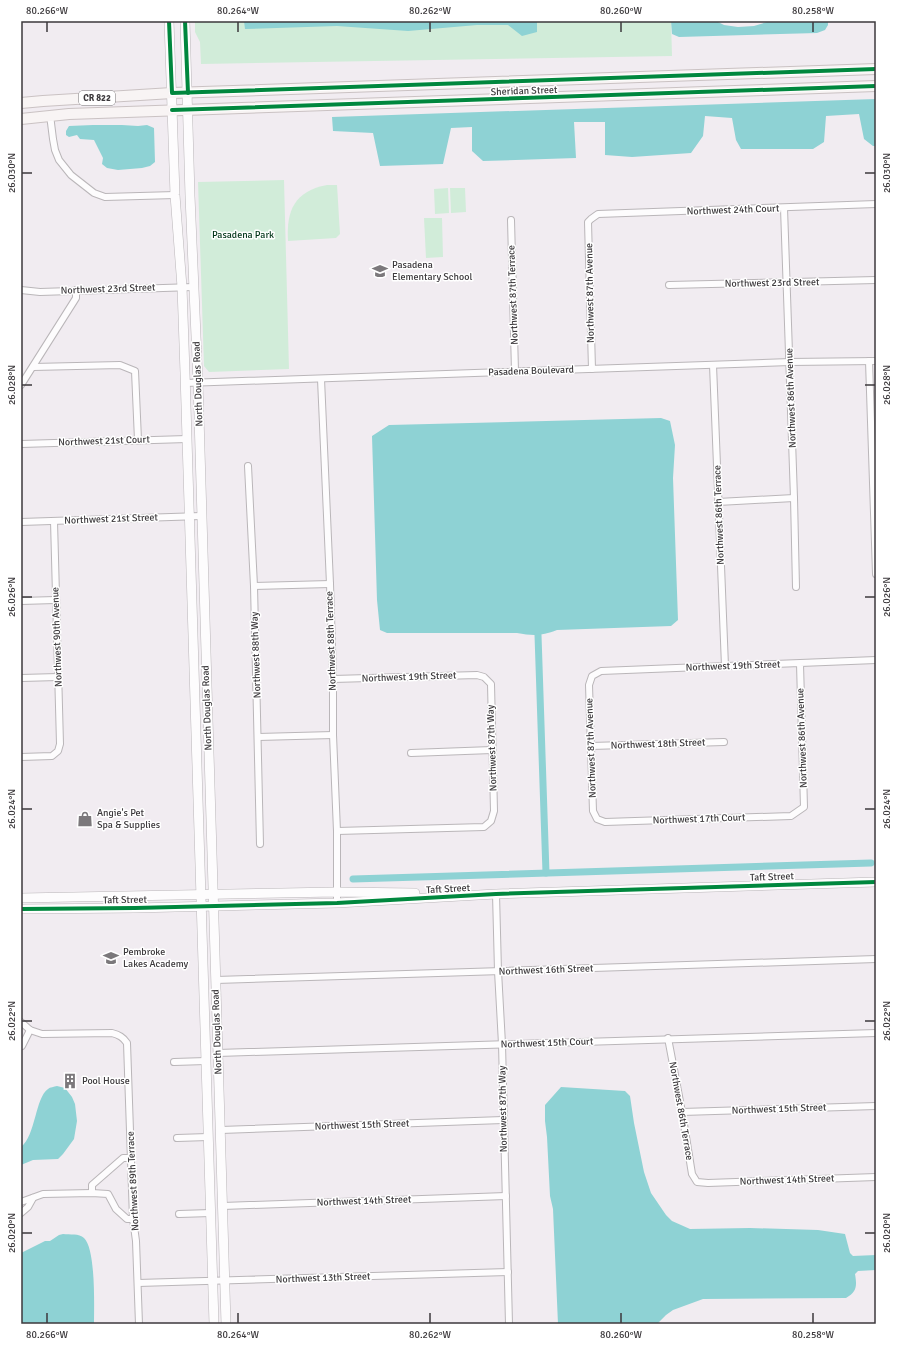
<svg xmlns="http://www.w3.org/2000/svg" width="897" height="1345" font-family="Signika,sans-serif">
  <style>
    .green { fill: #d1ecd9 }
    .water { fill: #8ed2d4 }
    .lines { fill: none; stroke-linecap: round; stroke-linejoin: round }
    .canal { stroke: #8ed2d4; stroke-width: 7 }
    .street-casing { stroke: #bab6b9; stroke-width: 8 }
    .secondary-casing { stroke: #bab6b9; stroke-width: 10 }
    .primary-casing { stroke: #cac2c3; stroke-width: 12 }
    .street { stroke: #fdfcfd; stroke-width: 6 }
    .secondary { stroke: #fdfcfd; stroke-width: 9 }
    .primary { stroke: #f8f4f4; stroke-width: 10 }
    .cycleway-casing { stroke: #fff; stroke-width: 6 }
    .cycleway { stroke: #00873e; stroke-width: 4 }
    .ticks { fill: none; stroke: #3c393c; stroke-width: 1.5 }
    .labels { text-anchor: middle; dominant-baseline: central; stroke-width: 3; stroke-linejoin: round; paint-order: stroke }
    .shield { fill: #fff; stroke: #767476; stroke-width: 1 }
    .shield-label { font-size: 9px; font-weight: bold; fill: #3c393c }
    .street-label { font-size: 10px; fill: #3c393c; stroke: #fff }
    .park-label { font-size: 10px; fill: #003518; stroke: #fff }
    .poi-label { font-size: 10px; fill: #3c393c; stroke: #fff; text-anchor: start }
    .neatline { fill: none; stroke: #3c393c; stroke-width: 1.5 }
    .ticks-label { font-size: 10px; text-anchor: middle; fill: #3c393c }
  </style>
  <rect width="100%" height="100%" fill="#f1ecf1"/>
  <g class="green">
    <path d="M195,21H671L672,56L201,64L200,42L195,32Z"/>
    <path d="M284,180L289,369L209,372L204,366L198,182Z"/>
    <path d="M327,185H337L340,234L336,238L288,241C286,210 295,191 327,185Z"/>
    <path d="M448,188L449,213L435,214L434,189Z"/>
    <path d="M450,188H465L466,212L451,213Z"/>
    <path d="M424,218H442L443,257L426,258Z"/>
  </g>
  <g class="water">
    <path d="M244,21H537V32L522,36L508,25H477L408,31L337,26L245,29Z"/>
    <path d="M671,21H716L724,25L738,27L754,26L770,21H828V25L825,30L817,33L679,37L672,34Z"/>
    <path d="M876,99V146H873L864,139L859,114L826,116L824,142L813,149H741L736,140L732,118L705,116L703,136L691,153L632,157L605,155V122H574L576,158L483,161L472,151V127L451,128L443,164L380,166L373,133L333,131L332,117Z"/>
    <path d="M93,125H122L138,126L147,125L154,128L155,162L150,166L142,168L118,170L107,168L102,164L103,158L94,140L80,139L77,135L69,137L66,135V131L69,126Z"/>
    <path d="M661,418L670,421L675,445L673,478L678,620L671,626L557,630C542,636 533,636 517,633H387L380,630L377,600L372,436L389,425Z"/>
    <path d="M57,1086L65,1088L72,1097L75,1104L77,1121L74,1139L63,1154L58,1159L33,1160L21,1165V1147C36,1135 35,1098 48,1089C50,1087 54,1087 57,1086Z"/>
    <path d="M561,1087L625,1091L630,1096L634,1123L644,1172L651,1193L666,1215L672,1221L690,1229L750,1228L818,1230L845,1234L850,1253L853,1256L876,1255V1270L858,1271L855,1274C857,1286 857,1292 846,1298L703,1299L673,1310L666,1315L657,1324H558L553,1209L550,1196L547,1137L545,1121V1105Z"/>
    <path d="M63,1234C70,1235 79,1233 84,1238C96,1249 94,1307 94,1324H21V1253L45,1241H50L59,1235Z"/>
  </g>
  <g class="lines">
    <g class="canal">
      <path d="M538,635L546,873"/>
      <path d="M353,879L871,863"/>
    </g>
    <defs>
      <g id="street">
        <path d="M50,115L53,139L55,150L59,160L71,175L94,193L105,197L175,195"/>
        <path d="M784,208L794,498L796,587"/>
        <path d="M511,220L515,371"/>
        <path d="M669,285L876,280"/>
        <path d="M21,290L40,292L194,287"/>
        <path d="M869,361L876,574"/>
        <path d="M713,365L725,666"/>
        <path d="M33,367L120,365L135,371L138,440"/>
        <path d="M592,369L588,222L591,219L598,214L876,204"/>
        <path d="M321,379L330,584L333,679V735L337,831V903"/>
        <path d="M186,383L790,362L876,361"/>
        <path d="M21,385L76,298V290"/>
        <path d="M21,444L187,439"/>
        <path d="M248,466L254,586L260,844"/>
        <path d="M718,502L794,498"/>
        <path d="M21,522L201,516"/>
        <path d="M254,586L330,584"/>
        <path d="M21,601L55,600"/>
        <path d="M800,664L804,807L791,816L605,822L597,819L593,811L589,685L592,676L601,671L876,660"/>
        <path d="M21,678L58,677"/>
        <path d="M333,679L477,675L484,677L491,684L494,811L491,821L484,827L337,831"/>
        <path d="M258,737L333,735"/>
        <path d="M591,746L724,742"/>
        <path d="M411,753L492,750"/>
        <path d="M21,757L52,756L58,751L60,744L54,521"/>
        <path d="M496,894L498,971L502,1044L509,1324"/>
        <path d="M216,980L876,959"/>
        <path d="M21,1022L30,1030L42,1034L112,1033C119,1035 123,1037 127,1043L133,1219L136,1241L139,1324"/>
        <path d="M668,1038L682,1112L692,1174L697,1182L708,1183L876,1177"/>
        <path d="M22,1046L30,1030"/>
        <path d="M218,1053L876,1033"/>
        <path d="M174,1062L206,1061"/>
        <path d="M682,1112L876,1106"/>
        <path d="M221,1130L503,1120"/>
        <path d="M177,1138L208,1137"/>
        <path d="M92,1193V1185L123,1158H131"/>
        <path d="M21,1202L43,1194L92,1193L108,1194L116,1209L127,1219H133"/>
        <path d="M223,1206L506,1196"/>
        <path d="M21,1213L28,1207L33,1198"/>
        <path d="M179,1214L211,1213"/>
        <path d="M138,1283L508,1272"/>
      </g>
      <g id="secondary">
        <path d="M169,21L175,195L182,287L185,373L214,1324"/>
        <path d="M185,21L190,196L198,383L226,1324"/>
        <path d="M21,898L336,892L415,893"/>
        <path d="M21,909L135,908L337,903L496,894L876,882"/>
      </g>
      <g id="primary">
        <path d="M21,103L43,101L172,93L876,69"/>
        <path d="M21,119L69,114L876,86"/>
      </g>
    </defs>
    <use href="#street" class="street-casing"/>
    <use href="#secondary" class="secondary-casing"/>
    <use href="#primary" class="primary-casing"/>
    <use href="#street" class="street"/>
    <use href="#secondary" class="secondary"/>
    <use href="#primary" class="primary"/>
    <defs>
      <g id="cycleway">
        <path d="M169,21L172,93L876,69"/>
        <path d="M185,21L188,93"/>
        <path d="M172,110L876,86"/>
        <path d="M21,909L135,908L337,903L496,894L876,882"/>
      </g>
    </defs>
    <use href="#cycleway" class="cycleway-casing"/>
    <use href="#cycleway" class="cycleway"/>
  </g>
  <path class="ticks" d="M47,22V32M238,22V32M430,22V32M621,22V32M813,22V32M22,173H32M865,173H875M22,385H32M865,385H875M22,597H32M865,597H875M22,809H32M865,809H875M22,1021H32M865,1021H875M22,1233H32M865,1233H875M47,1313V1323M238,1313V1323M430,1313V1323M621,1313V1323M813,1313V1323"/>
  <defs>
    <symbol id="school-bare" viewBox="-9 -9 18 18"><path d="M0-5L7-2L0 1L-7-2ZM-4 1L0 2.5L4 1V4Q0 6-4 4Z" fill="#7b787b" stroke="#fff" stroke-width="2.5" paint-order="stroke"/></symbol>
    <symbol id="shop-bare" viewBox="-9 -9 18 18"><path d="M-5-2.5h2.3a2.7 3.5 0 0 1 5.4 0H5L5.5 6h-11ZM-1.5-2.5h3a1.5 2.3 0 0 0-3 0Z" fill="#7b787b" stroke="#fff" stroke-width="2.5" paint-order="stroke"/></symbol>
    <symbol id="building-bare" viewBox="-9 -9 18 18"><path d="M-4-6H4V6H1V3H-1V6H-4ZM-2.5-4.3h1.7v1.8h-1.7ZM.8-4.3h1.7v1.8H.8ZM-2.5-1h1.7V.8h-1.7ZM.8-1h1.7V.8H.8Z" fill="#7b787b" stroke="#fff" stroke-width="2.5" paint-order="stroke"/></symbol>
  </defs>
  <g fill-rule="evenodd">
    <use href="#school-bare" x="369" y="260" width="22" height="22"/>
    <use href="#shop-bare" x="74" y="808" width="22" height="22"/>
    <use href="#school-bare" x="100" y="947" width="22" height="22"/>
    <use href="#building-bare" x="59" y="1070" width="22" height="22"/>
  </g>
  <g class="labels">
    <rect class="shield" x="79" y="91" width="36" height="14" rx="3"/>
    <g class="shield-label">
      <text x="97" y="98">CR 822</text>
    </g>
    <g class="street-label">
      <text transform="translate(524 91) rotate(-2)">Sheridan Street</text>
      <text transform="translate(733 210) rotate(-2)">Northwest 24th Court</text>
      <text transform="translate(772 283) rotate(-1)">Northwest 23rd Street</text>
      <text transform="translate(108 289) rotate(-2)">Northwest 23rd Street</text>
      <text transform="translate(590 293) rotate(-91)">Northwest 87th Avenue</text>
      <text transform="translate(513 295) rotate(-92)">Northwest 87th Terrace</text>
      <text transform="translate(531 371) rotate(-2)">Pasadena Boulevard</text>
      <text transform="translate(198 384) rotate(-92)">North Douglas Road</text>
      <text transform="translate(791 398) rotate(-92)">Northwest 86th Avenue</text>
      <text transform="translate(104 441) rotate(-2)">Northwest 21st Court</text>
      <text transform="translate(719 515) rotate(-92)">Northwest 86th Terrace</text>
      <text transform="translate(111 519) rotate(-2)">Northwest 21st Street</text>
      <text transform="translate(57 637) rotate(-92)">Northwest 90th Avenue</text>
      <text transform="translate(331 641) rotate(-92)">Northwest 88th Terrace</text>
      <text transform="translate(256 655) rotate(-92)">Northwest 88th Way</text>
      <text transform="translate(733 666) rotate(-2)">Northwest 19th Street</text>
      <text transform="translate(409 677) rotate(-2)">Northwest 19th Street</text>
      <text transform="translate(207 708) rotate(-92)">North Douglas Road</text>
      <text transform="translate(802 738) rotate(-92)">Northwest 86th Avenue</text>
      <text transform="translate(658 744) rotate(-2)">Northwest 18th Street</text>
      <text transform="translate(492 748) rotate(-92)">Northwest 87th Way</text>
      <text transform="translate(591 748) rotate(-92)">Northwest 87th Avenue</text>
      <text transform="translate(699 819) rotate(-2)">Northwest 17th Court</text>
      <text transform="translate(772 877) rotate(-2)">Taft Street</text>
      <text transform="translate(448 889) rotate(-3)">Taft Street</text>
      <text transform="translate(125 900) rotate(-1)">Taft Street</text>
      <text transform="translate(546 970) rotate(-2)">Northwest 16th Street</text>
      <text transform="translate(217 1032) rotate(-92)">North Douglas Road</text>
      <text transform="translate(547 1043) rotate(-2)">Northwest 15th Court</text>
      <text transform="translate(503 1109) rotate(-91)">Northwest 87th Way</text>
      <text transform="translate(779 1109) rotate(-2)">Northwest 15th Street</text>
      <text transform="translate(681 1111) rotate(80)">Northwest 86th Terrace</text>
      <text transform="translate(362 1125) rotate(-2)">Northwest 15th Street</text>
      <text transform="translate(787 1180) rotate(-2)">Northwest 14th Street</text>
      <text transform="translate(133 1181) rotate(-93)">Northwest 89th Terrace</text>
      <text transform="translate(364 1201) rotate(-2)">Northwest 14th Street</text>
      <text transform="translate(323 1278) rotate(-2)">Northwest 13th Street</text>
    </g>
    <g class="park-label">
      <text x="243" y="235">Pasadena Park</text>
    </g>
    <g class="poi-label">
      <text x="392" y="265">Pasadena<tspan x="392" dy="12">Elementary School</tspan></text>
      <text x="97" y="813">Angie's Pet<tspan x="97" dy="12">Spa &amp; Supplies</tspan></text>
      <text x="123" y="952">Pembroke<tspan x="123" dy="12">Lakes Academy</tspan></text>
      <text x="82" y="1081">Pool House</text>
    </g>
  </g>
  <rect width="897" height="1345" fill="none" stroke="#ffffff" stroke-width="44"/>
  <rect x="22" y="22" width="853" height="1301" class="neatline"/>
  <g class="ticks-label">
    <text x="47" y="14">80.266°W</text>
    <text x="238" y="14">80.264°W</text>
    <text x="430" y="14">80.262°W</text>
    <text x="621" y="14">80.260°W</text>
    <text x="813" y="14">80.258°W</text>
    <text transform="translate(11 173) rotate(-90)" y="4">26.030°N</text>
    <text transform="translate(886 173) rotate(-90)" y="4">26.030°N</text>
    <text transform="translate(11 385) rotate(-90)" y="4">26.028°N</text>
    <text transform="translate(886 385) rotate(-90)" y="4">26.028°N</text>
    <text transform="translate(11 597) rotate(-90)" y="4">26.026°N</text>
    <text transform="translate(886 597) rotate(-90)" y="4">26.026°N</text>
    <text transform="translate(11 809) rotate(-90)" y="4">26.024°N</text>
    <text transform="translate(886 809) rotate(-90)" y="4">26.024°N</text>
    <text transform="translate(11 1021) rotate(-90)" y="4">26.022°N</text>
    <text transform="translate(886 1021) rotate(-90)" y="4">26.022°N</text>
    <text transform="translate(11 1233) rotate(-90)" y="4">26.020°N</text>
    <text transform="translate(886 1233) rotate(-90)" y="4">26.020°N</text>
    <text x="47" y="1338">80.266°W</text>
    <text x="238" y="1338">80.264°W</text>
    <text x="430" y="1338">80.262°W</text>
    <text x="621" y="1338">80.260°W</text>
    <text x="813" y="1338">80.258°W</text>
  </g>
</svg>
